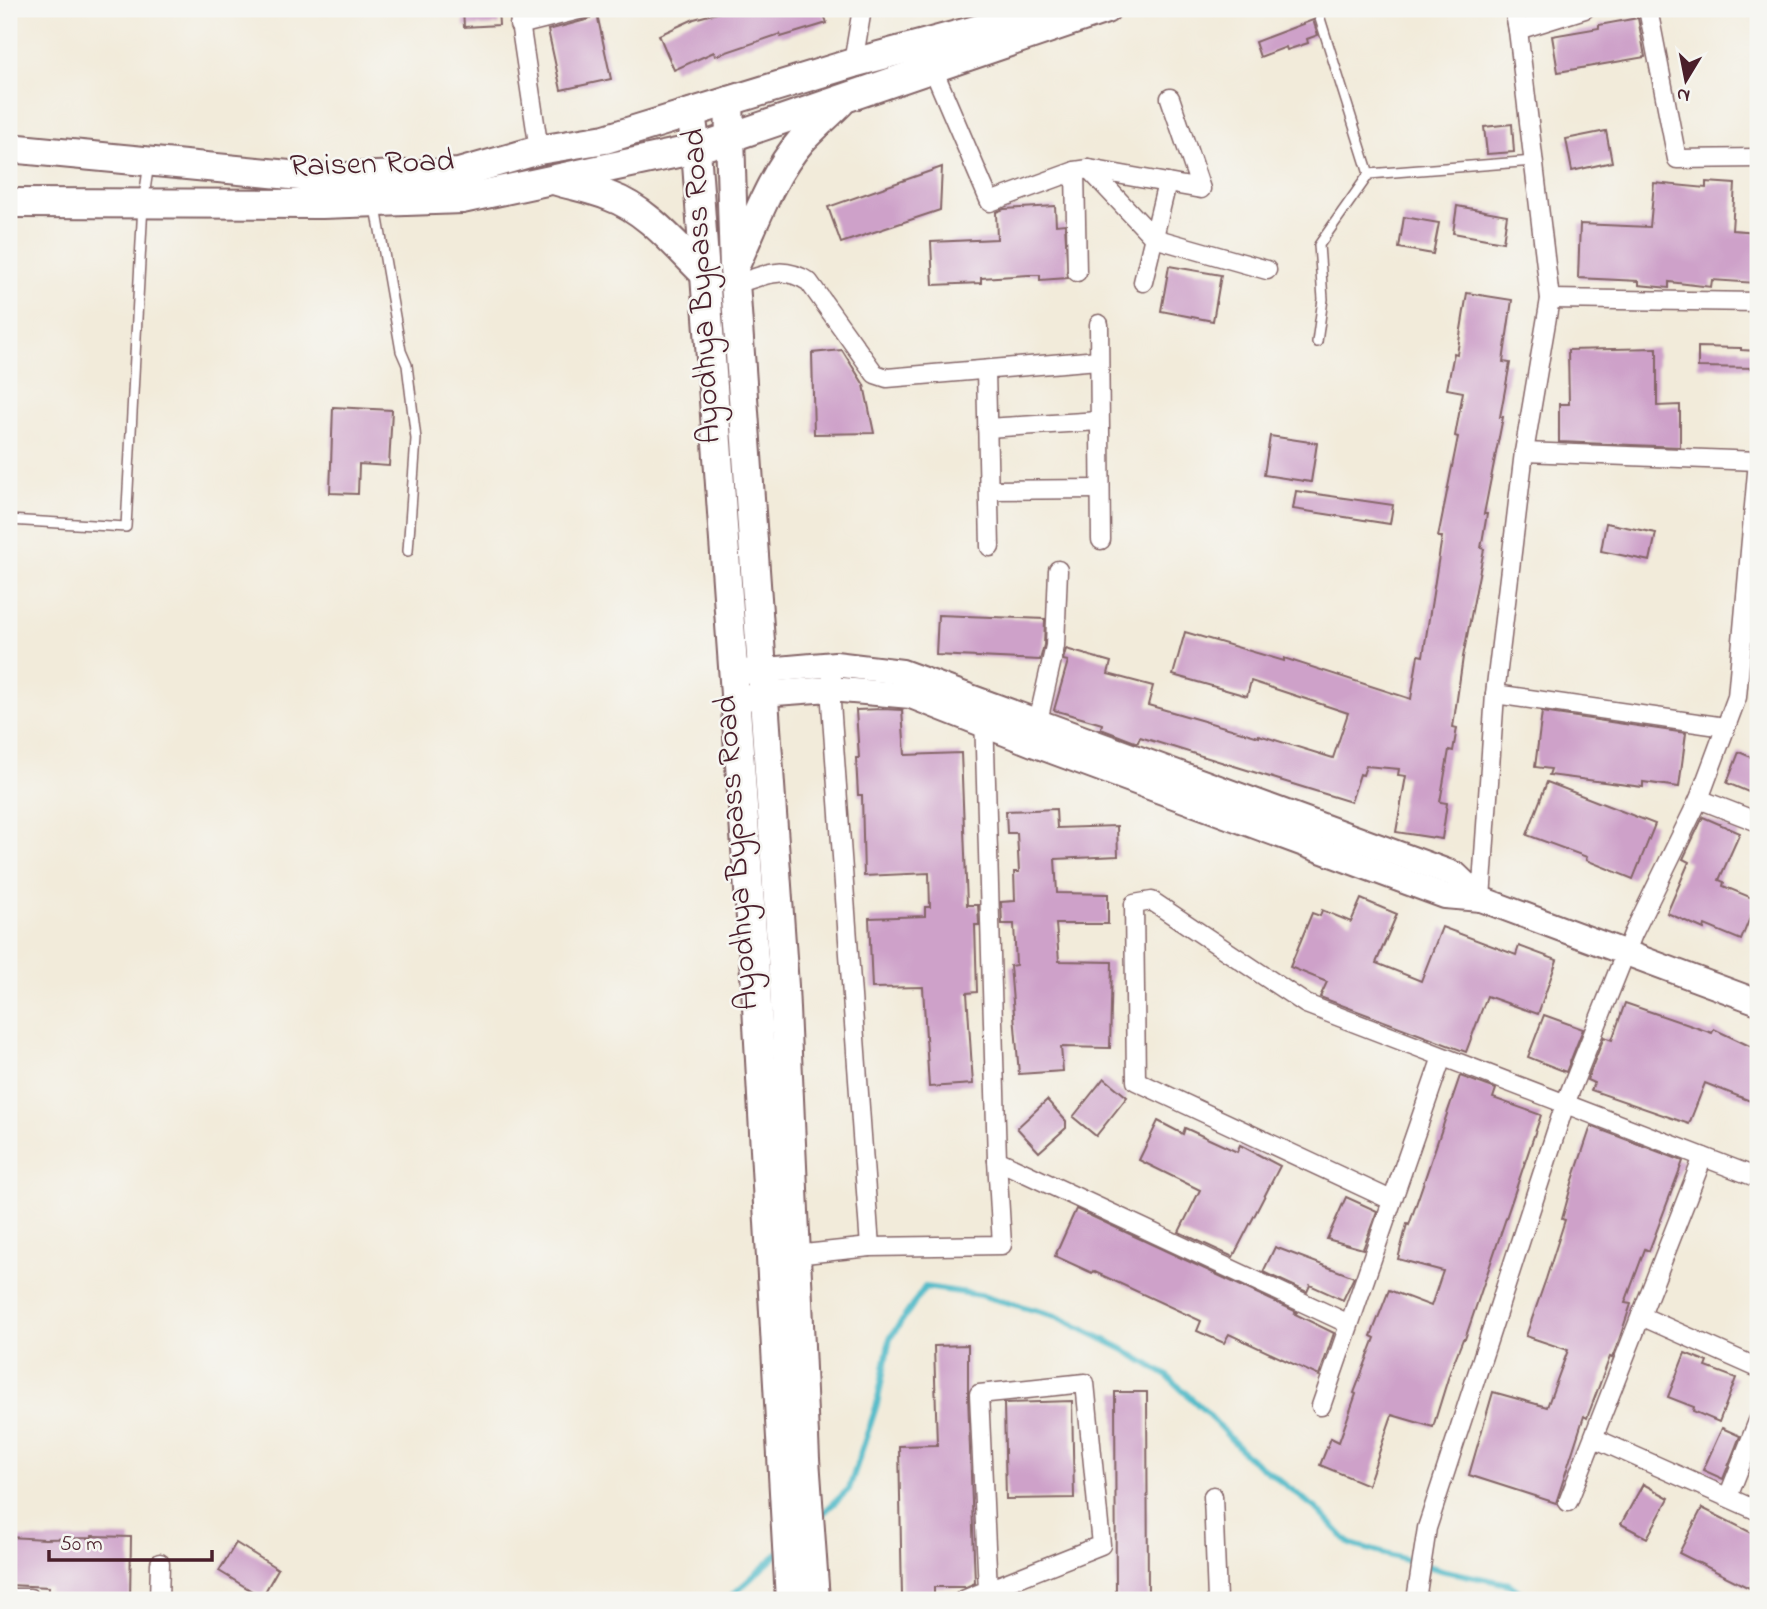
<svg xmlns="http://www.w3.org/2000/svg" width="1767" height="1609" font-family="'Indie Flower',sans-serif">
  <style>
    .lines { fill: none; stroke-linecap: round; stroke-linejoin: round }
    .stream { stroke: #4db9c7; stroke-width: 6 }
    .building { fill: #cea1c9 }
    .lane-casing { stroke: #856668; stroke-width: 12 }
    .street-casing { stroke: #856668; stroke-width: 21 }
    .secondary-casing { stroke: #856668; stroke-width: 28 }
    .primary-casing { stroke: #856668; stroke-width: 32 }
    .lane { stroke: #fff; stroke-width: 9 }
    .street { stroke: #fff; stroke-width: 18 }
    .secondary { stroke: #fff; stroke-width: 24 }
    .primary { stroke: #fff; stroke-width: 28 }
    .labels { text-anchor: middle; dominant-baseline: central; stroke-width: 5; stroke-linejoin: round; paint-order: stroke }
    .street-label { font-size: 32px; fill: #4a1f2b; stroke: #f6f6f2 }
  </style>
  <rect width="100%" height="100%" fill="#f6f6f2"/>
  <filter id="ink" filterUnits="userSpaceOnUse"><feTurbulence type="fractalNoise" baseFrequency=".0143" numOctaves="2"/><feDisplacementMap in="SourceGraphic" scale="14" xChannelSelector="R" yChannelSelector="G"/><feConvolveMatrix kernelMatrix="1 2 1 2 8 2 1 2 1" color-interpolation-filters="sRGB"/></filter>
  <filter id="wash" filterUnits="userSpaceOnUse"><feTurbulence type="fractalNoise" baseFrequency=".00686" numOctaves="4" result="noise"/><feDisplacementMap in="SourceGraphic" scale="28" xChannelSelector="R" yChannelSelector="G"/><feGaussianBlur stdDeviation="1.57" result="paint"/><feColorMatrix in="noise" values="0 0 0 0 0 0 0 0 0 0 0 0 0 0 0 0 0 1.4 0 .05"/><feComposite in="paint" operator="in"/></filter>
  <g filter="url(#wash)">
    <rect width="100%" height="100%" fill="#f2ebda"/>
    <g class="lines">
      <g class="stream">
        <path d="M819,1517L849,1489L877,1404L890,1338L925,1287L980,1295L1056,1316L1123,1349L1166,1375L1206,1412L1246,1455L1318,1510L1350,1544L1445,1571L1509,1584L1530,1600"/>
        <path d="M727,1600L780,1552"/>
      </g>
    </g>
    <g id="blocks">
      <g class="building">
        <path d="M463,9H498L499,25L464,27Z"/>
        <path d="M732,9H822L827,23L781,37L780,34L715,56L714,52L674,70L659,35L694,19Z"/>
        <path d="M597,14L611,79L561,90L548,30L586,20Z"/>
        <path d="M1638,18L1645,57L1558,72L1552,36L1599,28V25Z"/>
        <path d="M1313,20L1318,35L1307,39L1308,43L1287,50L1286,47L1260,57L1255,42Z"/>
        <path d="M1512,124L1514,152L1487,154L1484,127Z"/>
        <path d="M1606,131L1612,162L1572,171L1566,139Z"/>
        <path d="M942,167L940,210L841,243L828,207Z"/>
        <path d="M1706,182L1735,184L1732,230L1758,232L1756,283L1712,280L1711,287L1669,282V288L1639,285V281L1578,278L1580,224L1650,227L1654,183L1706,188Z"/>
        <path d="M1055,206L1056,225L1065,224L1068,278L1040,280V275H1029L981,278V283L933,285L931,242L997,239L996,212L1004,209Z"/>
        <path d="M1457,206L1507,215L1503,242L1453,233Z"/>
        <path d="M1404,217L1439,223L1433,254L1399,248Z"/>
        <path d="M1169,266L1221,275L1213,321L1161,311Z"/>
        <path d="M1467,293L1512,300L1503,362L1510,363L1500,417H1503L1484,514H1487L1481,548L1484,549L1463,657L1453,727L1457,728L1453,751L1449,750L1440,802L1447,803L1442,839L1396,832L1406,776L1398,775L1399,769L1366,766L1363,775L1360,774L1351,802L1140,737L1138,742H1135L1101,729L1102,724L1054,710L1068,661L1063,660L1066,649L1111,662L1108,674L1153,686L1148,705L1259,737V735L1333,758L1348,713L1251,681L1247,696L1173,675L1185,632L1284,661V658L1411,699L1418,655L1423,656L1442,537H1438L1458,437L1455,436L1463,392L1447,389L1454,353L1457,354Z"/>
        <path d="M1698,347L1741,348V350L1758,351V368L1698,367Z"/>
        <path d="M1657,348V406L1680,405V447L1559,442V404H1569L1568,350Z"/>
        <path d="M842,350L864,385L874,433L814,434L812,353Z"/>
        <path d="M333,407L392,410L389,466L359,464L358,494L330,493Z"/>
        <path d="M1270,436L1317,443L1311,482L1264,475Z"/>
        <path d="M1296,491L1393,505L1390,524L1293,509Z"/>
        <path d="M1606,523L1656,533L1650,561L1601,551Z"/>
        <path d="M938,615L1045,619L1044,645L1040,660L936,655Z"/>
        <path d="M883,709L902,710L905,755L961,753L967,905H978L979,925H975L977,992L967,993L973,1084L929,1087L923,987L872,988L869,918L925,916V907H930L929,873L864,876L862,795H858L856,758H859L856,710Z"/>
        <path d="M1542,712L1686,733L1679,787L1643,782V787L1549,775L1551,769L1535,767Z"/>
        <path d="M1739,752L1758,760V796L1727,783Z"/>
        <path d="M1547,782L1655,824L1633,879L1586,860L1587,857L1527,835Z"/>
        <path d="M1056,809L1057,828L1117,826L1118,856L1055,859L1057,893L1108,894V924H1056L1059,961L1112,962L1110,1048L1061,1047L1063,1071L1019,1074L1010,966L1016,965L1014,924H1002L1001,902L1015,901L1014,872H1019L1017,833H1007L1006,811Z"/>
        <path d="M1703,817L1740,833L1719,880L1724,882L1723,886L1757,900L1741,940L1705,925L1704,929L1667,913L1689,862L1683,859Z"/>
        <path d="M1361,899L1397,914L1376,963L1421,981L1442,927L1516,955L1519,946L1557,960L1538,1014L1487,996L1466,1052L1320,997L1327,982L1290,967L1312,913L1320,916L1322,910L1351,922Z"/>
        <path d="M1625,1003L1712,1033L1714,1029L1758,1050V1104L1705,1083L1689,1124L1591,1090L1594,1083L1587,1080L1604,1037L1612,1040Z"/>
        <path d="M1544,1015L1583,1029L1566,1072L1528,1057Z"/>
        <path d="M1460,1076L1496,1089L1493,1098L1541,1115L1465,1339H1463L1450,1372L1433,1427L1392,1415L1368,1485L1320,1465L1331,1438L1339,1442L1356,1394L1354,1393L1375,1338L1371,1336L1389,1290L1431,1306L1443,1271L1398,1259L1407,1224L1409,1225Z"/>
        <path d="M1104,1078L1127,1097L1096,1136L1073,1117Z"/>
        <path d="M1047,1100L1066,1121V1128L1039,1152L1017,1128Z"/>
        <path d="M1158,1121L1183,1134L1185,1128L1237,1152L1240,1145L1280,1166L1233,1257L1179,1232L1200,1190L1139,1160Z"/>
        <path d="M1591,1126L1683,1161L1649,1251L1645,1249L1625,1303L1631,1304L1619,1340L1612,1358L1610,1357L1587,1418L1584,1416L1556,1503L1469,1475L1493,1392L1547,1407L1568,1350L1526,1336L1546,1279L1565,1220L1562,1219L1572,1183Z"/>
        <path d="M1346,1197L1377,1211L1363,1249L1327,1239Z"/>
        <path d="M1076,1209L1297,1312L1295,1314L1334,1333L1319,1376L1229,1334L1224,1343L1197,1331L1201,1321L1093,1271L1092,1273L1055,1256Z"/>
        <path d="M1275,1247L1354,1277L1343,1300L1310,1285L1307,1292L1263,1272Z"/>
        <path d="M968,1345V1395L975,1583L966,1587H934V1596H902L899,1446L937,1445L934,1346Z"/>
        <path d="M1685,1353L1708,1362L1706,1367L1736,1378L1719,1422L1693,1411L1694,1407L1668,1397Z"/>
        <path d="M1115,1392H1147L1148,1600H1116Z"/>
        <path d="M1072,1401L1074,1498L1006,1499L1004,1403Z"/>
        <path d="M1722,1428L1740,1436L1723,1479L1703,1470Z"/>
        <path d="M1643,1484L1669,1498L1647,1538L1621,1524Z"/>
        <path d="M1702,1508L1758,1536V1569L1749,1588L1679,1553Z"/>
        <path d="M92,1536L131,1537L130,1600H62L48,1598L49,1587L9,1585V1537L45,1539L92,1538Z"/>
        <path d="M236,1543L278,1569L262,1597L219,1571Z"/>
      </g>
    </g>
  </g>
  <g filter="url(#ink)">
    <use href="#blocks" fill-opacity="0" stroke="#856668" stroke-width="2"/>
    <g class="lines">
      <defs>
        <g id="lane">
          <path d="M1317,9L1369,174"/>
          <path d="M376,207L401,351L407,365L416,439L408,551"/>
          <path d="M1317,342L1323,299L1319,245L1369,174L1534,161"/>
          <path d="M9,520L126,527L143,204L149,163"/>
        </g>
        <g id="street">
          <path d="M518,9L539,150"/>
          <path d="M1648,9L1677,159L1758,158"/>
          <path d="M519,25L583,9"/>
          <path d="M1518,30L1585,9"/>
          <path d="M853,63L862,9"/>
          <path d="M933,69L990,202L1075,171L1089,169L1201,189L1170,98"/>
          <path d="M1089,169L1154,238L1267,270"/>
          <path d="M1075,171L1077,272"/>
          <path d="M1143,282L1167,183"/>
          <path d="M735,284C764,276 781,264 809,282L875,374L887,378L1098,360"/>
          <path d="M1550,299L1758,302"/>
          <path d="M1099,324L1101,540"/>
          <path d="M986,370L990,547"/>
          <path d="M987,428L1099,421"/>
          <path d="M1524,452L1758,461"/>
          <path d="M989,490L1100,489"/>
          <path d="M832,678L830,689L870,1247"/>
          <path d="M1495,694L1725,727"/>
          <path d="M1036,730L1055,646L1058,570"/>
          <path d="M1699,799L1758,822"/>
          <path d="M1481,899L1495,694L1524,452L1550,299L1518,30L1514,9"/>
          <path d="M997,1160L1349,1324"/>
          <path d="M1391,1200L1136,1081L1134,904L1152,901L1306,1004L1758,1178"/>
          <path d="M795,1255L870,1247L1002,1245L997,1160L984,714"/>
          <path d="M1641,1316L1758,1368"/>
          <path d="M1321,1406L1442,1057"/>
          <path d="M1594,1438L1758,1511"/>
          <path d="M1213,1496L1217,1600"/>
          <path d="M1728,1497L1758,1421"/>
          <path d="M1568,1502L1703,1157"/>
          <path d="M9,1598H30V1600"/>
          <path d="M159,1600L160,1563"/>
          <path d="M963,1600L1101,1545L1085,1383L979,1394L988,1590"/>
          <path d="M1416,1600L1427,1528L1565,1104L1633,934L1699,799L1737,697L1758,461"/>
        </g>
        <g id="secondary">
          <path d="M744,672L835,664L902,672L1456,875L1481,899"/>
          <path d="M736,701L762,694L830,689L911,696L1033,744L1445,896L1481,899L1758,1002"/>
        </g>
        <g id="primary">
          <path d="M729,101L734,268L784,986L805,1459L815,1600"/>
          <path d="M691,113L696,149L756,988L790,1600"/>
          <path d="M9,148L321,178L459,173L539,150L605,139L853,63L1050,10"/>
          <path d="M557,181C574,186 592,189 609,196C648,210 676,246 705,274"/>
          <path d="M9,203L322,204L462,199L696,149L1106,9"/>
          <path d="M737,261C756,220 771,176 801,141C813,128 827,116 840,103"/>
        </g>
      </defs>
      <use href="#lane" class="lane-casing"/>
      <use href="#street" class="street-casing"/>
      <use href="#secondary" class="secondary-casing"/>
      <use href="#primary" class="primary-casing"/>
      <use href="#lane" class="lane"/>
      <use href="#street" class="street"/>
      <use href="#secondary" class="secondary"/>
      <use href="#primary" class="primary"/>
    </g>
  </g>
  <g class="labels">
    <g class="street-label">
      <text transform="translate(372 165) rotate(-2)">Raisen Road</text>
      <text transform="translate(703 286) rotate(-93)">Ayodhya Bypass Road</text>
      <text transform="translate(738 853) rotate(-94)">Ayodhya Bypass Road</text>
    </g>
  </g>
  <rect width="1767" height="1609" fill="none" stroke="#f6f6f2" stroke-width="35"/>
  <g transform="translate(1686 80) rotate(190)" stroke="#f6f6f2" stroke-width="5" paint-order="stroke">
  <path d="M0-5L12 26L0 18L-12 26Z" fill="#4a1f2b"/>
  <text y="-10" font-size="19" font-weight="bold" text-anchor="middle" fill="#4a1f2b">N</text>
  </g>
  <path d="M49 1550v10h163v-10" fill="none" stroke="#4a1f2b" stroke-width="3.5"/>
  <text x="60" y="1550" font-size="21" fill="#4a1f2b" stroke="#f6f6f2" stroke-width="5" paint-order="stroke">50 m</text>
</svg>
